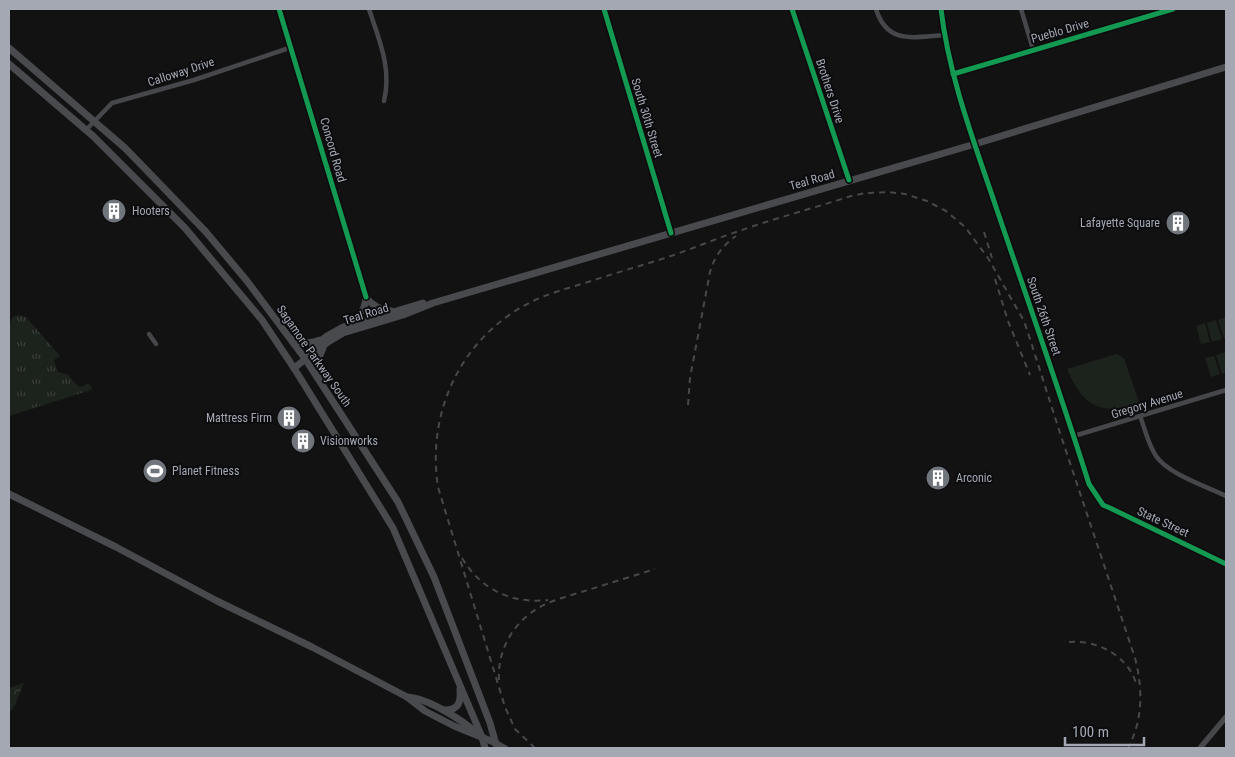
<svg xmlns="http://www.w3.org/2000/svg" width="1235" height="757" font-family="'Roboto Condensed',sans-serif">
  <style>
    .grass { fill: url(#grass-tufts) }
    .forest { fill: url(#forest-crowns) }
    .pitch { fill: #1c221c }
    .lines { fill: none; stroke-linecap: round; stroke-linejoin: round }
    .minor { stroke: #46474b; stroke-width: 4.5 }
    .tertiary { stroke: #46474b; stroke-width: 5.5 }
    .secondary { stroke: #4a4b4f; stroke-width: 6 }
    .primary { stroke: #484a4d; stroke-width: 7 }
    .rail { stroke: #47484b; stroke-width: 2; stroke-dasharray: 6 5; stroke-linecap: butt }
    .cycleway-casing { stroke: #0c0c0e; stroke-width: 8 }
    .cycleway { stroke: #139951; stroke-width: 5 }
    .labels { text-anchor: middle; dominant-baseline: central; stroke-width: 4; stroke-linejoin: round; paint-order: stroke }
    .street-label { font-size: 12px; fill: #a3a8b3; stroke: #0c0c0e }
    .poi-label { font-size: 12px; fill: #a3a8b3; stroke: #0c0c0e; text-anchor: start }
  </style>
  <defs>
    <pattern id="grass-tufts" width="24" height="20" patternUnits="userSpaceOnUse" patternTransform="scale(1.25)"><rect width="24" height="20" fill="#1c221c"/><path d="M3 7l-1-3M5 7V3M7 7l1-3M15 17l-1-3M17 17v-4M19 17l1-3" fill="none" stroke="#3a3f3b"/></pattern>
    <pattern id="forest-crowns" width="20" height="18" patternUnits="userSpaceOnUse" patternTransform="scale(1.25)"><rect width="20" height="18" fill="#1c221c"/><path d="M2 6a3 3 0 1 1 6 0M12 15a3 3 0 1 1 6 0" fill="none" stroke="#3a3f3b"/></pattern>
  </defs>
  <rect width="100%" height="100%" fill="#121212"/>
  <path class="grass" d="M18,315L26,317L60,356L54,360L58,372L67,374L78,386L82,387L88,383L92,387L91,390L9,416V325L13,317Z"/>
  <path class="forest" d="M24,683L15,705L9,713L10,729L9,730V688Z"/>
  <g class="pitch">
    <path d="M1226,317V338H1224L1218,320Z"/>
    <path d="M1216,320L1222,339L1212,342L1207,323Z"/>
    <path d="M1205,323L1210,342L1201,344L1196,326Z"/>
    <path d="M1225,352L1226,373L1222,374L1216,355Z"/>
    <path d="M1116,354L1124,358L1140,405C1099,414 1084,408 1067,369Z"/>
    <path d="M1214,356L1220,374L1211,377L1205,358Z"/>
  </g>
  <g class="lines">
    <g class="minor">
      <path d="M369,9C379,40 392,68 384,101"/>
      <path d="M604,9L671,233"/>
      <path d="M792,9L849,180"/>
      <path d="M876,9C887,45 914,37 944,35"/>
      <path d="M941,9C949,78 975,144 997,210C1028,301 1060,392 1089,484L1103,505L1110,508L1226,564"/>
      <path d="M1021,9L1033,49"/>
      <path d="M953,74L1173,9"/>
      <path d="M86,130L112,103L194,80L292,47"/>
      <path d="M149,334L156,344"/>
      <path d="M1140,416C1145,429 1148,444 1156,456C1168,474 1206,486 1226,496"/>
      <path d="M1074,436L1226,390"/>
    </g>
    <g class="tertiary">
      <path d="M279,9L366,297"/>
      <path d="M1200,748L1226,717"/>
    </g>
    <path class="secondary" d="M496,743L505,748"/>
    <g class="primary">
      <path d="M9,48L125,148L157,181L206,232L247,281L306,360L398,502L434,577L490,723L497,748"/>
      <path d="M9,64L93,136L185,228L262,320L294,368L393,528L482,737L485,748"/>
      <path d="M366,298C373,306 380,310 391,311"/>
      <path d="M352,322C361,315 365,309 366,297"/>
      <path d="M290,338C301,344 309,344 320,340"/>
      <path d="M314,347L327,336L343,327L423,303"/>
      <path d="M294,368L328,342L343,333L403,315L433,303L975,144L1226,67"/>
      <path d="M321,378L317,362L323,348"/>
      <path d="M9,494L116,547L217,601L312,647L407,697L425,711L454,726L496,743"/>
      <path d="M407,697C428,698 462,720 478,734"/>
      <path d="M445,710C459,710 461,702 460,689"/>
    </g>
    <g class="rail">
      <path d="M984,232L992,258"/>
      <path d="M995,279L1008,321L1030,375"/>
      <path d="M688,405L690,378L710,272C714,257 723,245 736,236"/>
      <path d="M462,558C481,590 512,604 548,600"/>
      <path d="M1069,642C1097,640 1127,655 1136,683"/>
      <path d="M499,680C497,647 517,616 548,603C560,598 575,594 588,590C610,583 633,576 655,569"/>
      <path d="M535,748L515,729L505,707L438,487C426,410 463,334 535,300C551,293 568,288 585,283C612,274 640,266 668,257C692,249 715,239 739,231C776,218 814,208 851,196L866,193L889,192L905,194L927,201L946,211L965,227L988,258L1024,321L1030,339L1060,433L1135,658C1143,689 1143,720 1128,748"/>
    </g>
    <defs>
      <g id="cycleway">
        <path d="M279,9L366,297"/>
        <path d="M604,9L671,233"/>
        <path d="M792,9L849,180"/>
        <path d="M941,9C949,78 975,144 997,210C1028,301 1060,392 1089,484L1103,505L1110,508L1226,564"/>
        <path d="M953,74L1173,9"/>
      </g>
    </defs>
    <use href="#cycleway" class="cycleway-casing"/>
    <use href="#cycleway" class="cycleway"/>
  </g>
  <defs>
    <symbol id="building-disc" viewBox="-11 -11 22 22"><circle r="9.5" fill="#70747b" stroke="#0c0c0e"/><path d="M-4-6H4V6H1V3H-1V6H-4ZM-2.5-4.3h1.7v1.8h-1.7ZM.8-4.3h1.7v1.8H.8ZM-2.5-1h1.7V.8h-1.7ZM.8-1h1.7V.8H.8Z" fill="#fff"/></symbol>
    <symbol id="stadium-disc" viewBox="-11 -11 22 22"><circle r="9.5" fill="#70747b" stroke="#0c0c0e"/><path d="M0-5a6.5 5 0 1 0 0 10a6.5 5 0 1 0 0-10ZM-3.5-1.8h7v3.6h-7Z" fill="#fff"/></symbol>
  </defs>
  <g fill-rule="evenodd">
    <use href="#building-disc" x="100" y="197" width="28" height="28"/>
    <use href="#building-disc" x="1164" y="209" width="28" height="28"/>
    <use href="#building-disc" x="275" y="404" width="28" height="28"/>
    <use href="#building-disc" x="289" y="427" width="28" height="28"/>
    <use href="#stadium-disc" x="141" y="457" width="28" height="28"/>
    <use href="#building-disc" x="924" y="464" width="28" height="28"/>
  </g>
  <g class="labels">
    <g class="street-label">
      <text transform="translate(1060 31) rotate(-16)">Pueblo Drive</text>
      <text transform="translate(181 72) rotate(-18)">Calloway Drive</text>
      <text transform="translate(830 91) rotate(72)">Brothers Drive</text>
      <text transform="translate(647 118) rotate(73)">South 30th Street</text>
      <text transform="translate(333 150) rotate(74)">Concord Road</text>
      <text transform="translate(812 180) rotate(-16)">Teal Road</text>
      <text transform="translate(366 314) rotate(-17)">Teal Road</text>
      <text transform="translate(1044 316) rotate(71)">South 26th Street</text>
      <text transform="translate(314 356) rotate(55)">Sagamore Parkway South</text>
      <text transform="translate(1147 404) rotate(-17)">Gregory Avenue</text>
      <text transform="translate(1163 522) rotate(25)">State Street</text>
    </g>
    <g class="poi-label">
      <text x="132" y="211">Hooters</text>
      <text x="1160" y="223" text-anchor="end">Lafayette Square</text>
      <text x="272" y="418" text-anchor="end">Mattress Firm</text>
      <text x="320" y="441">Visionworks</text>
      <text x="172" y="471">Planet Fitness</text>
      <text x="956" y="478">Arconic</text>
    </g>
  </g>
  <rect width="1235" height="757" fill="none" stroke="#a3a8b3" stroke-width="20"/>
  <path d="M1065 737v8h79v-8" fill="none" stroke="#a3a8b3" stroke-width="2.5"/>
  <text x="1072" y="737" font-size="15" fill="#a3a8b3" stroke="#0c0c0e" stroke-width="4" paint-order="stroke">100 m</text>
</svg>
